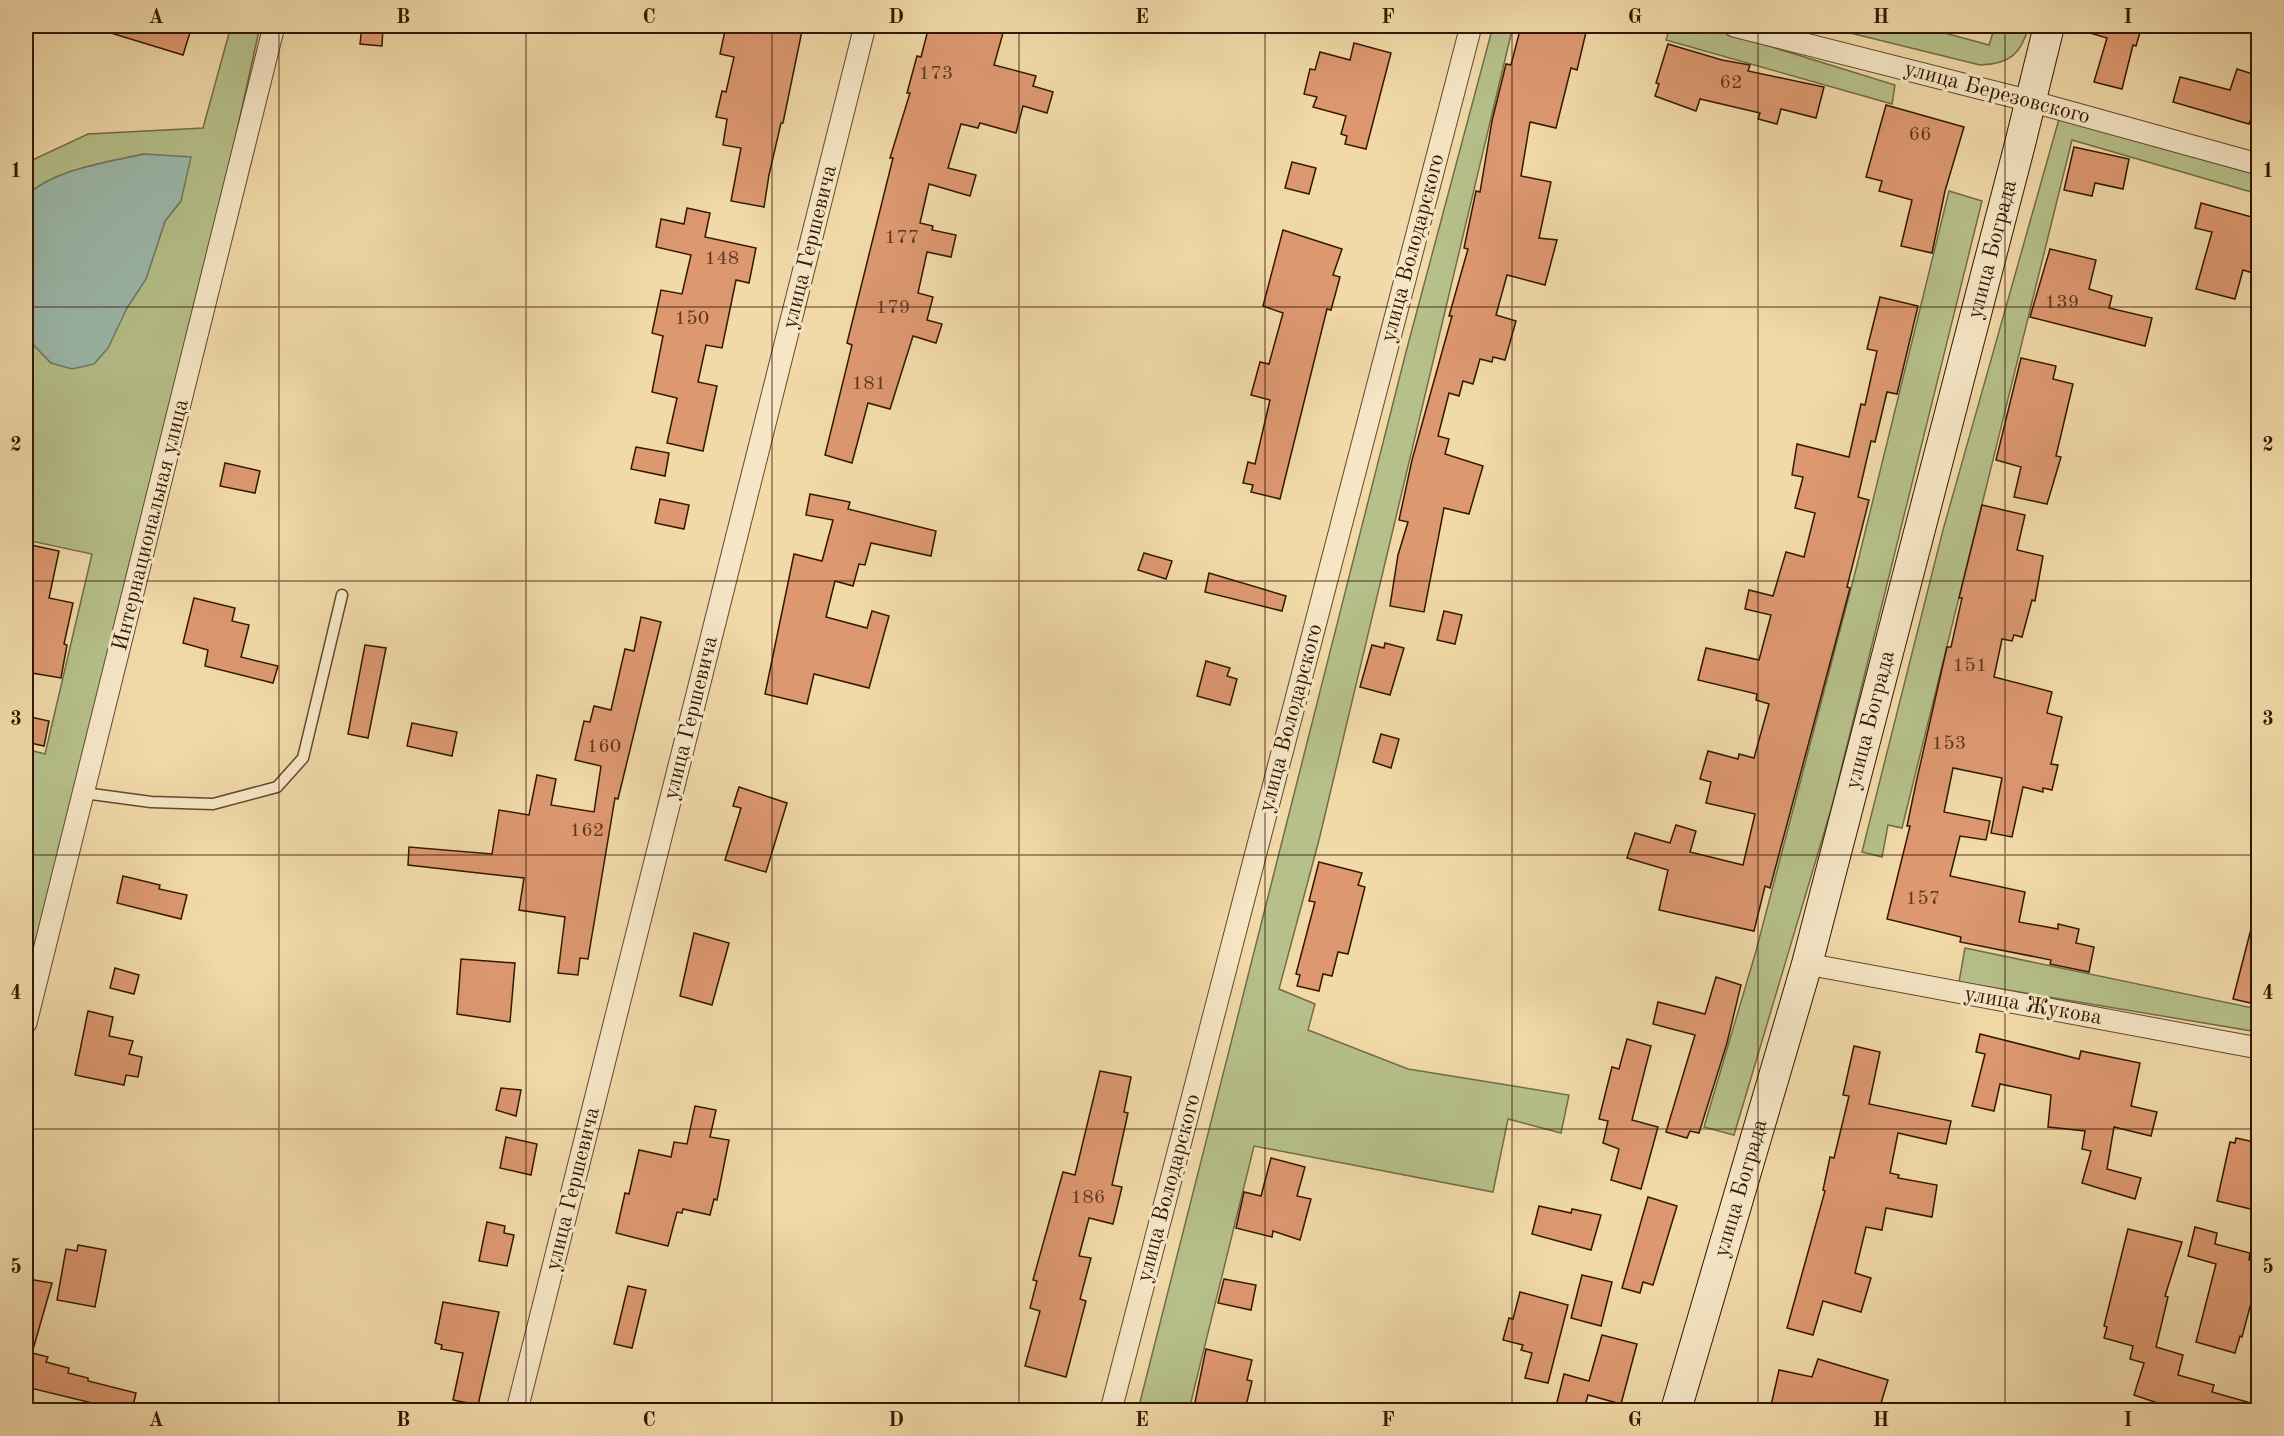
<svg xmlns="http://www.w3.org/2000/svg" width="2284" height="1436" font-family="'Old Standard TT',serif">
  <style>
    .green { fill: #b6c08a; stroke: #746c46; stroke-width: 1.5 }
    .water { fill: #9bbaac; stroke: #717968; stroke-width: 1.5 }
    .building { fill: #dd9870; stroke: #331801; stroke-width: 1.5 }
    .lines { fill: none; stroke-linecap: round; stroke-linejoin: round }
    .lane-casing { stroke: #62482b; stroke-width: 13 }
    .street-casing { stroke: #62482b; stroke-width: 23 }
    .secondary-casing { stroke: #331801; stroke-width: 32 }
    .lane { stroke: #f6e6c6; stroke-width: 10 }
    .street { stroke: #f6e6c6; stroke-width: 21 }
    .secondary { stroke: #f6e6c6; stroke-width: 30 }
    .grid { fill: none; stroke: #331801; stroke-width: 1.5; stroke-opacity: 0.55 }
    .labels { text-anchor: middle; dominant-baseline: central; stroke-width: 6; stroke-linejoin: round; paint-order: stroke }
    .number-label { font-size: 20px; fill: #5e381d }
    .street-label { font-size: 22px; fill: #331801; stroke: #f6e6c6 }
    .neatline { fill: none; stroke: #331801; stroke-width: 2 }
    .grid-label { font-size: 20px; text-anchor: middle; font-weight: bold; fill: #331801 }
  </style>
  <rect width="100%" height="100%" fill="#f1d9a8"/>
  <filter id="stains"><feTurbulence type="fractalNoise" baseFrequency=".00333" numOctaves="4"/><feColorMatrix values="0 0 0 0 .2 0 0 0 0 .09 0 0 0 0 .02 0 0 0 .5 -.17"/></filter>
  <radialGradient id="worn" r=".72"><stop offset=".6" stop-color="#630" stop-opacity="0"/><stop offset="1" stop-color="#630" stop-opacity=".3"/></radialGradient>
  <g class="green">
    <path d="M231,26H260L163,466L26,1022V749L45,754L92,554L26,540V337L51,363L127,308L146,278L165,221L181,201L144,154C105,163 55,169 26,196V163L88,134L203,128Z"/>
    <path d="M1493,26H1513L1319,840L1279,989L1315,1004L1308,1030L1408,1069L1569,1095L1561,1133L1508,1119L1493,1192L1254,1146L1189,1410H1138L1406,352Z"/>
    <path d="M1653,26H1704L1895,85L1892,104L1666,40L1669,30Z"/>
    <path d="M1822,26H1919L1989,45L1995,26H2029C2021,54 2010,64 1980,65Z"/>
    <path d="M2059,119L2258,175V194L2072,140L1902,828L1888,825L1882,857L1862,852L1943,530Z"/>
    <path d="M1949,191L1982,201L1832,806L1734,1135L1704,1127L1756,951L1856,569Z"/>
    <path d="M1965,948L2258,1009V1032L1959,982Z"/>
  </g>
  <path class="water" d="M144,154L191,157L181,201L165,221L146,279L127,308L108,348L94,364L72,369L51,363L26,337V196C55,169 105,163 144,154Z"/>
  <g class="building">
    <path d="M102,26H192L183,55L101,30Z"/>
    <path d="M362,26H383L382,46L360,44Z"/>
    <path d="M726,26L773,33L775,26H803L783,123H781L769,175L764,207L731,201L741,148L723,145L727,119L716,117L722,91L726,92L734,57L720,54Z"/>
    <path d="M929,26L964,32L966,26H1005L994,65L1036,76L1033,86L1053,92L1047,113L1023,106L1016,133L980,123L978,128L961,124L948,168L976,175L970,196L929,184L920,223L933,226L932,230L956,235L951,257L927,252L918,293L933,297L927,320L942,324L936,343L913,336L890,409L868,403L852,463L825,455L852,345L847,343L893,158H890L910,93H907L917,56L921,57Z"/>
    <path d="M1521,26H1577L1587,28L1577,70L1571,68L1556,128L1530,122L1521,176L1551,182L1539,238L1557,240L1545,285L1507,275L1496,315L1516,321L1505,360L1493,357L1492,362L1480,359L1473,384L1463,381L1459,396L1449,393L1438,436L1449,439L1445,454L1483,466L1469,514L1444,508L1424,612L1390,606L1398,555L1408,522L1399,520L1412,460L1452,316H1449L1468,249L1464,248L1476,191L1480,192L1492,121L1506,64L1511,65Z"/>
    <path d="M2084,26H2142L2136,46L2133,45L2122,89L2094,82L2107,38L2083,31Z"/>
    <path d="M1354,43L1391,53L1366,149L1345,144L1347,136L1341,134L1346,116L1313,107L1317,97L1304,94L1310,69L1315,70L1320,52L1350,60Z"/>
    <path d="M1668,44L1722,60L1750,65L1748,71L1824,87L1816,118L1781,109L1777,124L1758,119L1760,113L1700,99L1696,111L1655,96L1659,84L1656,83Z"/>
    <path d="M2237,69L2259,76V97L2249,124L2173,102L2180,77L2230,90Z"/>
    <path d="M1886,105L1964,127L1945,191L1932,253L1901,246L1912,200L1879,191L1882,181L1866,177Z"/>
    <path d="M2074,147L2129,159L2123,189L2095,183L2092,196L2064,190Z"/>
    <path d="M1292,162L1316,168L1309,194L1285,188Z"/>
    <path d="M2201,203L2259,219V275L2243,270L2235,299L2196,289L2212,232L2195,228Z"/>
    <path d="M687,208L710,213L705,237L756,248L749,283L736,280L722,348L706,345L698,382L717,386L703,451L667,443L677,398L652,392L663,336L652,333L661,290L682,294L691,255L656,247L661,219L684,224Z"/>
    <path d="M1283,230L1342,249L1333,275L1340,277L1331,310L1327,309L1280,499L1251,492L1253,485L1243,483L1248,462L1255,464L1270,400L1251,395L1260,362L1269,364L1283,313L1263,306Z"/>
    <path d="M2050,249L2096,260L2089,289L2112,296L2109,308L2152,318L2145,346L2030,317Z"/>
    <path d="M1880,297L1918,306L1897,394L1887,392L1875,442L1871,441L1858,497L1869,500L1847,587L1850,588L1770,888L1765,886L1754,931L1659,910L1668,870L1627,858L1635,833L1670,843L1676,825L1696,831L1690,852L1743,865L1755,814L1706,803L1711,782L1700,779L1708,751L1738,759L1739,754L1754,758L1769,704L1756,700L1757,694L1698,680L1706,648L1759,660L1771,615L1745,609L1749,590L1773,596L1786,552L1804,557L1815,513L1795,508L1803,477L1792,475L1797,444L1849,457L1861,404L1865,405L1877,351L1867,349Z"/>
    <path d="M2021,358L2056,366L2053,379L2073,384L2056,456L2061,457L2047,504L2014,497L2021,467L1996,460Z"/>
    <path d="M636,447L669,453L665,476L631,469Z"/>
    <path d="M225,463L260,471L255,493L220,486Z"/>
    <path d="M810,494L850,502L848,509L936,531L931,556L871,543L865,565L859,564L853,586L835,581L826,617L867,628L872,611L889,616L869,688L814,674L807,704L765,694L794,554L822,561L833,520L806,515Z"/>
    <path d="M660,499L689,505L684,529L655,523Z"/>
    <path d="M1982,505L2025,515L2017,550L2043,556L2035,601L2032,600L2022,637L2014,635L2012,641L2002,639L1994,677L2052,692L2047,713L2062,717L2051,764L2058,765L2052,790L2043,788V792L2023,787L2012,837L1991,833L2002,778L1953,768L1944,812L1990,821L1986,840L1960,836L1950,876L2025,892L2019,922L2058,929V924L2079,929L2076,943L2094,947L2089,972L2050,964L2051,960L1960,942L1961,937L1887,919L1910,826H1907L1916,783L1947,647H1951L1962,598H1959Z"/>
    <path d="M31,545L59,551L49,598L73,603L64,644L67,645L61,678L26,672V570Z"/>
    <path d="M1144,553L1172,561L1166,579L1138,570Z"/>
    <path d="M1209,573L1286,596L1282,611L1205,592Z"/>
    <path d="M194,598L235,608L232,621L249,625L241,657L278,666L273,683L205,666L208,650L183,643Z"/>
    <path d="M1444,611L1462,615L1455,644L1437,640Z"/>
    <path d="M641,617L661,622L618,799L615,798L588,959L580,958L578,975L558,973L565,917L519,910L524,878L408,865L409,847L492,854L499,810L529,815L537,775L556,779L551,805L594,812L601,766L575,760L584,721L590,722L594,706L611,710L625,649L634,651Z"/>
    <path d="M1385,643L1404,648L1390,695L1360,687L1372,645L1384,648Z"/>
    <path d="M365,645L386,648L368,738L348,734Z"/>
    <path d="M1206,661L1230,668L1227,676L1237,679L1230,705L1197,696Z"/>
    <path d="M26,716L49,721L44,746L26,742Z"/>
    <path d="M412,723L457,732L452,756L407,746Z"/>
    <path d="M1381,734L1399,739L1391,768L1373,762Z"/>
    <path d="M739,787L787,803L766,872L725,860L741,808L733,806Z"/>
    <path d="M1319,862L1362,873L1358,885L1365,887L1348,954L1338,952L1332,976L1323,974L1319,991L1297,986L1300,975L1296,974L1315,902L1309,901Z"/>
    <path d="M123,876L160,885L159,889L187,895L181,919L117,903Z"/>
    <path d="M2252,925L2259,926V1005L2233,999Z"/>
    <path d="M694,933L729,943L712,1005L680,996Z"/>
    <path d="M461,959L515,963L510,1022L457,1014Z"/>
    <path d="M115,968L139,975L134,994L110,988Z"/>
    <path d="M1716,977L1741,985L1727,1043L1699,1133L1690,1131L1687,1138L1666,1132L1695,1035L1653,1024L1658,1002L1705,1014Z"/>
    <path d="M88,1011L113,1017L109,1036L133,1041L129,1054L142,1057L138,1077L126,1075L124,1085L75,1075Z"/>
    <path d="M1980,1034L2079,1059L2081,1051L2140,1063L2131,1106L2157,1112L2151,1136L2114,1127L2107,1169L2141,1178L2135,1199L2082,1183L2091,1151L2082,1149L2085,1131L2048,1127L2051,1095L2000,1084L1994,1111L1972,1106L1985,1054L1976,1052Z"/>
    <path d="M1627,1039L1651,1046L1632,1120L1658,1127L1641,1189L1611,1180L1619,1149L1603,1143L1608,1121L1599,1119L1612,1067L1619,1069Z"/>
    <path d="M1854,1046L1880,1052L1869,1104L1951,1121L1946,1144L1898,1133L1890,1173L1899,1175L1898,1178L1937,1185L1932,1217L1886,1208L1882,1230L1866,1227L1855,1273L1871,1278L1861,1312L1823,1301L1813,1335L1787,1328L1825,1191L1823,1190L1830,1157L1834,1158L1849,1096L1843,1095Z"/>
    <path d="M1100,1071L1131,1077L1124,1112L1128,1113L1112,1185L1122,1187L1113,1224L1089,1218L1079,1256L1091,1258L1080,1299L1086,1301L1066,1377L1025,1366L1040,1311L1030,1308L1037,1281L1033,1280L1063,1172L1075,1175Z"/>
    <path d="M501,1088L521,1090L516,1116L496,1110Z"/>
    <path d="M695,1106L716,1110L710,1137L729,1140L717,1200L714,1199L710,1215L683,1209L682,1213L677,1212L668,1246L616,1233L625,1193L629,1194L639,1150L671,1157L674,1142L687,1144Z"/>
    <path d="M506,1137L537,1144L531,1175L500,1168Z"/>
    <path d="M2236,1138L2259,1143V1211L2217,1201L2230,1142L2235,1143Z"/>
    <path d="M1271,1158L1305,1167L1297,1196L1311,1199L1300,1240L1273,1231L1272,1237L1236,1228L1244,1192L1261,1196Z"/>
    <path d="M1648,1197L1677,1206L1653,1285L1643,1282L1640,1293L1622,1288Z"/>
    <path d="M1539,1206L1571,1213L1572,1209L1601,1215L1591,1250L1532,1234Z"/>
    <path d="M487,1222L505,1226L504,1233L514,1235L507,1266L479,1261Z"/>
    <path d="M2195,1227L2217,1233L2215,1244L2250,1253L2249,1260L2259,1262V1273L2242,1337L2240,1336L2235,1353L2196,1342L2216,1264L2188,1256Z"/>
    <path d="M2128,1229L2182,1242L2165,1296L2168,1297L2156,1347L2183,1355L2178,1375L2214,1385L2212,1392L2258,1405L2257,1410H2178L2134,1395L2144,1363L2130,1359L2133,1346L2104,1338L2107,1327L2104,1326Z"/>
    <path d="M78,1245L106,1250L95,1307L57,1300L66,1249L77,1251Z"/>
    <path d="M1582,1275L1612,1282L1601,1326L1571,1318Z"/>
    <path d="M28,1279L52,1283L32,1353L48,1357L46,1362L69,1368L68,1373L88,1378V1381L136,1393L132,1410H121L26,1387V1295Z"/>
    <path d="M1224,1279L1256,1285L1251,1310L1218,1303Z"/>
    <path d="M628,1286L646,1290L632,1348L614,1344Z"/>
    <path d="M1520,1292L1568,1305L1548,1383L1525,1378L1532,1353L1521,1350L1523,1345L1503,1340L1509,1318L1513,1319Z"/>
    <path d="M443,1302L499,1312L478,1405L453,1400L463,1353L441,1349L442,1345L435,1343Z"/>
    <path d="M1602,1335L1637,1344L1621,1404L1588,1395L1584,1410H1555L1564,1374L1589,1381Z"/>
    <path d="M1206,1349L1252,1360L1247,1380L1252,1381L1245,1410H1209L1194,1407Z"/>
    <path d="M1818,1359L1888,1380L1879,1410H1770L1779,1370L1812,1377Z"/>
  </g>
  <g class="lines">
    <defs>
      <path id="lane" d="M84,793L151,802L213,804L277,787L303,758L342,595"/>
      <g id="street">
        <path d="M1734,26L2030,101L2258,164"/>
        <path d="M1807,964L2258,1048"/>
        <path d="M26,1023L274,26"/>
        <path d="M517,1410L865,26"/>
        <path d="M1111,1410L1471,26"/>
      </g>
      <g id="secondary">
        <path id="s1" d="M1676,1410L1807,964L2020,144L2049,26"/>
      </g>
    </defs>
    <use href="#lane" class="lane-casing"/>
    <use href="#street" class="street-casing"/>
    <use href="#secondary" class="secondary-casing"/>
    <use href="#lane" class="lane"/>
    <use href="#street" class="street"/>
    <use href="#secondary" class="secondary"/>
  </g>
  <path class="grid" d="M279,26V1410M526,26V1410M772,26V1410M1019,26V1410M1265,26V1410M1512,26V1410M1758,26V1410M2005,26V1410M26,307H2258M26,581H2258M26,855H2258M26,1129H2258"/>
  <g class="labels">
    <g class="number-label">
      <text x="936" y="74">173</text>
      <text x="1731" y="83">62</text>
      <text x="1920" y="135">66</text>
      <text x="902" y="238">177</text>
      <text x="722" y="259">148</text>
      <text x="2062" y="303">139</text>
      <text x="893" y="308">179</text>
      <text x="692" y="319">150</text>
      <text x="869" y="384">181</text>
      <text x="1970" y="666">151</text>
      <text x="1949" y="744">153</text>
      <text x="604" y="747">160</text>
      <text x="587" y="831">162</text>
      <text x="1923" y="899">157</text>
      <text x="1088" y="1198">186</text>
    </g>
    <g class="street-label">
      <text transform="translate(1997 93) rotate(15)">улица Березовского</text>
      <text transform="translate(810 247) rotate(-76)">улица Гершевича</text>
      <text transform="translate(1413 248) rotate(-75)">улица Володарского</text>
      <text stroke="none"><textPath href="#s1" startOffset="1203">улица Бограда</textPath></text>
      <text transform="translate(151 525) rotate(-76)">Интернациональная улица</text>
      <text transform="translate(691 718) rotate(-76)">улица Гершевича</text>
      <text transform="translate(1291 718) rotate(-75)">улица Володарского</text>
      <text stroke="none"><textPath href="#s1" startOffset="717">улица Бограда</textPath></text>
      <text transform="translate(2033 1006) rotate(10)">улица Жукова</text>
      <text transform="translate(1169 1188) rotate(-75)">улица Володарского</text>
      <text transform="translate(573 1189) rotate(-76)">улица Гершевича</text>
      <text stroke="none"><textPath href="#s1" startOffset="231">улица Бограда</textPath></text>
    </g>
  </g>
  <rect width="2284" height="1436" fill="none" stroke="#f1d9a8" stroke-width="66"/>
  <rect x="33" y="33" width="2218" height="1370" class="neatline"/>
  <g class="grid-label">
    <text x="156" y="23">A</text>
    <text x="403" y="23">B</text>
    <text x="649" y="23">C</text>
    <text x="896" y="23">D</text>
    <text x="1142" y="23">E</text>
    <text x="1388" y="23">F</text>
    <text x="1635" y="23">G</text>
    <text x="1881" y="23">H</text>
    <text x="2128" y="23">I</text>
    <text x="16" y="177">1</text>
    <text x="2268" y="177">1</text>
    <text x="16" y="451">2</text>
    <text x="2268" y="451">2</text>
    <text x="16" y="725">3</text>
    <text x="2268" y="725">3</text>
    <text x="16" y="999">4</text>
    <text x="2268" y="999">4</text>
    <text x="16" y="1273">5</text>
    <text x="2268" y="1273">5</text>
    <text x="156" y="1426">A</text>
    <text x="403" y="1426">B</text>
    <text x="649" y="1426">C</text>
    <text x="896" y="1426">D</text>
    <text x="1142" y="1426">E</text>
    <text x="1388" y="1426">F</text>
    <text x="1635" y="1426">G</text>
    <text x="1881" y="1426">H</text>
    <text x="2128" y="1426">I</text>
  </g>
  <rect width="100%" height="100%" filter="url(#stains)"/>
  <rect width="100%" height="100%" fill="url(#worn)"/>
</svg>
